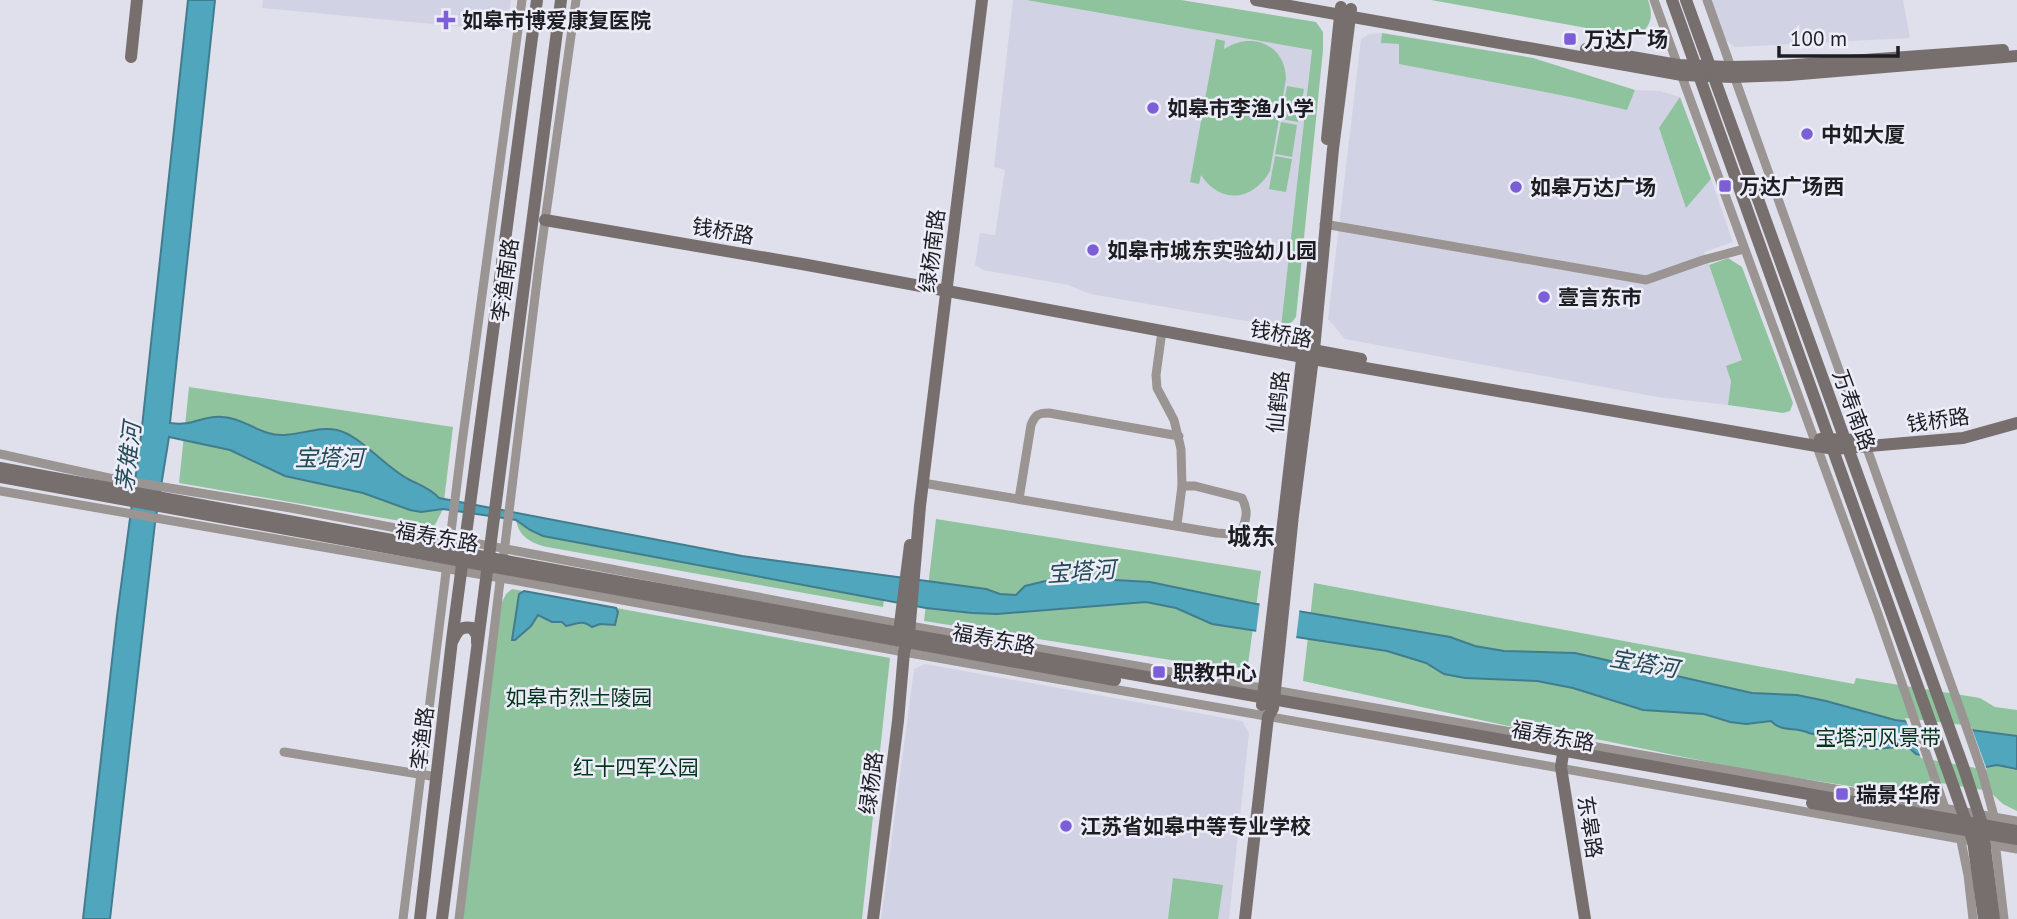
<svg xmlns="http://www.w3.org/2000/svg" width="2017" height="919" font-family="'PT Sans','Noto Sans SC',sans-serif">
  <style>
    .built { fill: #d1d2e4 }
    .green { fill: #8ec39d }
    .water { fill: #50a6bd; stroke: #417d8e; stroke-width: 2 }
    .pier { fill: #e0e0ec }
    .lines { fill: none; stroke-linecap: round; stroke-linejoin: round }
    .street { stroke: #9a9492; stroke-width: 9 }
    .secondary { stroke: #776f6d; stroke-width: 12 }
    .poi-dot { fill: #7b5ed8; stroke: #ededf9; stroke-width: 2.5 }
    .labels { text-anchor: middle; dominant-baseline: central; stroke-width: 5; stroke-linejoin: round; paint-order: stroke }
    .poi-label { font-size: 21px; font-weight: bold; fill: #1e1e22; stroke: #ededf9; text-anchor: start }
    .street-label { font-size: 21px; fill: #1e1e22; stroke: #ededf9 }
    .park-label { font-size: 21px; fill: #03351a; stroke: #ededf9 }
    .water-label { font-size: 23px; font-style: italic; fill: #244b55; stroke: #ededf9 }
    .quarter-label { font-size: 24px; font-weight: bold; fill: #1e1e22; stroke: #ededf9 }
  </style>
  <rect width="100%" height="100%" fill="#e0e0ec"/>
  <g class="built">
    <path d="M263,0H511L507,31L262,8Z"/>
    <path d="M1013,0H1026L1312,50L1281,327L1090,294L1068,285L983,270L975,265L980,233L995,235L1005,170L994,167Z"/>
    <path d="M1711,0H1903L1910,38L1735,47L1725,39Z"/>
    <path d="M1382,33V43L1399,44L1400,64L1570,97L1626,110L1635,90L1660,91L1680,97L1659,129L1687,207L1711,179L1733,242L1704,252L1743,360L1727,366L1731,381L1728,405L1657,397L1345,339L1328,319L1361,39L1369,34Z"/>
    <path d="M925,664L1242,721L1249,733L1229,919H881L914,669Z"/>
  </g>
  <g class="green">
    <path d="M1026,0H1181L1316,22L1323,32V50L1296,317L1292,322L1281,327L1312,50Z"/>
    <path d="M1431,0H1648C1654,17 1651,26 1637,37Z"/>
    <path d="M1382,33L1533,58L1635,90L1627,110L1570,97L1399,64V44L1381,43Z"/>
    <path d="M1216,39L1225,41L1224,49C1252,31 1285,44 1286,79L1270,171C1253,201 1221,205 1201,175L1199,184L1190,182Z"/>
    <path d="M1287,86L1304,89L1298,122L1281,119Z"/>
    <path d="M1680,97L1711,179L1686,208L1659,128Z"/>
    <path d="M1281,122L1297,125L1292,157L1275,154Z"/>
    <path d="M1275,156L1292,159L1286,192L1269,189Z"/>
    <path d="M1728,258L1742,267L1793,403L1790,411L1783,413L1728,405L1731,381L1726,366L1742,360L1709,265Z"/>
    <path d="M189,387L453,427L443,509L435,525L430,526L179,483Z"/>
    <path d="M936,519L1261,571L1248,664L1243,670H1234L924,621Z"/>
    <path d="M516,520L530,530L884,600L883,607L547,547C531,543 519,537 516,520Z"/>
    <path d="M1314,583L1854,684L1856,678L1980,698L1995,707L2017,710V811L2003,804L1989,791L1929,781L1919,797L1747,770L1591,738L1508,726L1303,681Z"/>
    <path d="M512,589L890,658L862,919H463L501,604L506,594Z"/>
    <path d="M1173,878L1223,885L1218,919H1168Z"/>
  </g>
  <g class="water">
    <path d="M188,0H215L170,423C194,427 201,415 223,417C240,418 252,428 268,433C292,440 315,425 337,430C360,435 385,467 408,479C419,485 430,488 439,498L742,556L986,589L1000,594L1016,595L1025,586L1062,577L1150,582L1251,603L1450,637L1475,646L1504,651L1575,653L1752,693L1797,695L1826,701L1895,720L2017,736V769L1997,765L1986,767L1916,754L1907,746L1876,749L1809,733C1796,726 1782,733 1771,721L1746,724L1730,722L1704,714L1643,710L1573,688L1537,681L1465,678L1444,674L1426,663L1387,651L1212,624L1176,608L1146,602L997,614L972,613L926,608L543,536L530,530L516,520L443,509L421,512L410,510L363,493L285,476L230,450L169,437L155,523L110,919H83L117,616L141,436Z"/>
    <path d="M524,591L616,608L618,612L615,625L600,624L592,627C582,619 578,624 566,626L562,622H552L538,615L531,626L515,640H512L519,594Z"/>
  </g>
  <g class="pier">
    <path d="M1260,601L1300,606L1296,639L1256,633Z"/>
    <path d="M1905,718L1971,726L1987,770L1921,758Z"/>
  </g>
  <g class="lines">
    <g class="street">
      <path d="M1654,0L1878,614L1946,811"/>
      <path d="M1707,0L1960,709L1982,772L1995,820"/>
      <path d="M1324,224L1646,280L1703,260L1744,249"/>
      <path d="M1162,331L1156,375L1157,388L1174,420L1181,449L1182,486L1177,525"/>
      <path d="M0,454L109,478L291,508L910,626L2017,821"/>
      <path d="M923,483L1217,533L1231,534L1242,530C1247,517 1248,510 1242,498L1195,486H1182"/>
      <path d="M0,491L501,578L904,652L2017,849"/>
      <path d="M1019,499L1031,425C1035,415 1038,413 1049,413L1179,436"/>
      <path d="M504,553L539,264L576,0"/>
      <path d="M284,752L437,777"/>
      <path d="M1960,836L1968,875L1973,919"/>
      <path d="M1995,841L2004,919"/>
      <path d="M403,919L462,443L522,0"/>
      <path d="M459,919L501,573"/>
    </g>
    <g class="secondary">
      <path d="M1256,0L1682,75L1733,77L1789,75L2017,56"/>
      <path d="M1672,0L1973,841L1984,919"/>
      <path d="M1686,0L1964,769L1982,824L1994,919"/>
      <path d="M1586,49L1678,65L1729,67L1781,66L2003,50"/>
      <path d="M131,57L137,0"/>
      <path d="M1327,139L1341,7"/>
      <path d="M545,220L802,264L1313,359L1834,449L1963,438L2017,423"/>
      <path d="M1286,345L1361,359"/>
      <path d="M1820,439L1865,440"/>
      <path d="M0,468L899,633L2017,831"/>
      <path d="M0,477L1115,680"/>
      <path d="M900,638V624L910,545"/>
      <path d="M453,640C458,630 461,626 472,628L477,635V642"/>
      <path d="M1262,705L1315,247"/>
      <path d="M1565,741L1561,767L1585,919"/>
      <path d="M1812,803L2017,839"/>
      <path d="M420,919L452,640L537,0"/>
      <path d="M442,919L561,0"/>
      <path d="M873,919L898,721L904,652L909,634L920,506L982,0"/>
      <path d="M1245,919L1268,717L1273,708L1275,690L1293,515L1314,350L1333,149L1351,9"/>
    </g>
  </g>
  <g class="poi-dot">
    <path d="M442.5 9.5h7v7h7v7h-7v7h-7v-7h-7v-7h7z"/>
    <rect x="1563" y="32" width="14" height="14" rx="3.5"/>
    <circle cx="1153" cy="108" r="7"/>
    <circle cx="1807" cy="134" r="7"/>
    <rect x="1718" y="179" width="14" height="14" rx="3.5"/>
    <circle cx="1516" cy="187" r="7"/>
    <circle cx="1093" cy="250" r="7"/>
    <circle cx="1544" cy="297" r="7"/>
    <rect x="1152" y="665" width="14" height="14" rx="3.5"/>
    <rect x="1835" y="787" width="14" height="14" rx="3.5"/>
    <circle cx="1066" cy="826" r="7"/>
  </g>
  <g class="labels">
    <g class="poi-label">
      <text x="462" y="20">如皋市博爱康复医院</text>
      <text x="1584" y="39">万达广场</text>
      <text x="1167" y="108">如皋市李渔小学</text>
      <text x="1821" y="134">中如大厦</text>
      <text x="1739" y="186">万达广场西</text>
      <text x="1530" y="187">如皋万达广场</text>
      <text x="1107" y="250">如皋市城东实验幼儿园</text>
      <text x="1558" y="297">壹言东市</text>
      <text x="1173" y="672">职教中心</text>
      <text x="1856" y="794">瑞景华府</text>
      <text x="1080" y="826">江苏省如皋中等专业学校</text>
    </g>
    <g class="street-label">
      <text transform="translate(723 231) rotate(10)">钱桥路</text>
      <text transform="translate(932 251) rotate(-83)">绿杨南路</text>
      <text transform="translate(505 280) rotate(-82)">李渔南路</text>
      <text transform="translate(1281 334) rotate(11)">钱桥路</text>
      <text transform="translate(1278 402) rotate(-84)">仙鹤路</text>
      <text transform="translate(1854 410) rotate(70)">万寿南路</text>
      <text transform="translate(1938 420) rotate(-8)">钱桥路</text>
      <text transform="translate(437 537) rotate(10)">福寿东路</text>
      <text transform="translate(994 639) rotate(10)">福寿东路</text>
      <text transform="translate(1553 736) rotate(10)">福寿东路</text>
      <text transform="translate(422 738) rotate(-83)">李渔路</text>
      <text transform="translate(871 783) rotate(-83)">绿杨路</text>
      <text transform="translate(1590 827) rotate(81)">东皋路</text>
    </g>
    <g class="park-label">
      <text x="579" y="697">如皋市烈士陵园</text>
      <text x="1878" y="737">宝塔河风景带</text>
      <text x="636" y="767">红十四军公园</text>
    </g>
    <g class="water-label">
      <text transform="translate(128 457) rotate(-83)">茅雉河</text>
      <text x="329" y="457">宝塔河</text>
      <text transform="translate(1081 571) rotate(-4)">宝塔河</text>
      <text transform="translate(1644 663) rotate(10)">宝塔河</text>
    </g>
    <g class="quarter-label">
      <text x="1251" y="536">城东</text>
    </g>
  </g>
  <path d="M1779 46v10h119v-10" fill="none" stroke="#1e1e22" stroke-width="3.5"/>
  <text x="1790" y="46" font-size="21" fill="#1e1e22" stroke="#ededf9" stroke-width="5" paint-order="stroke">100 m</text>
</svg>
